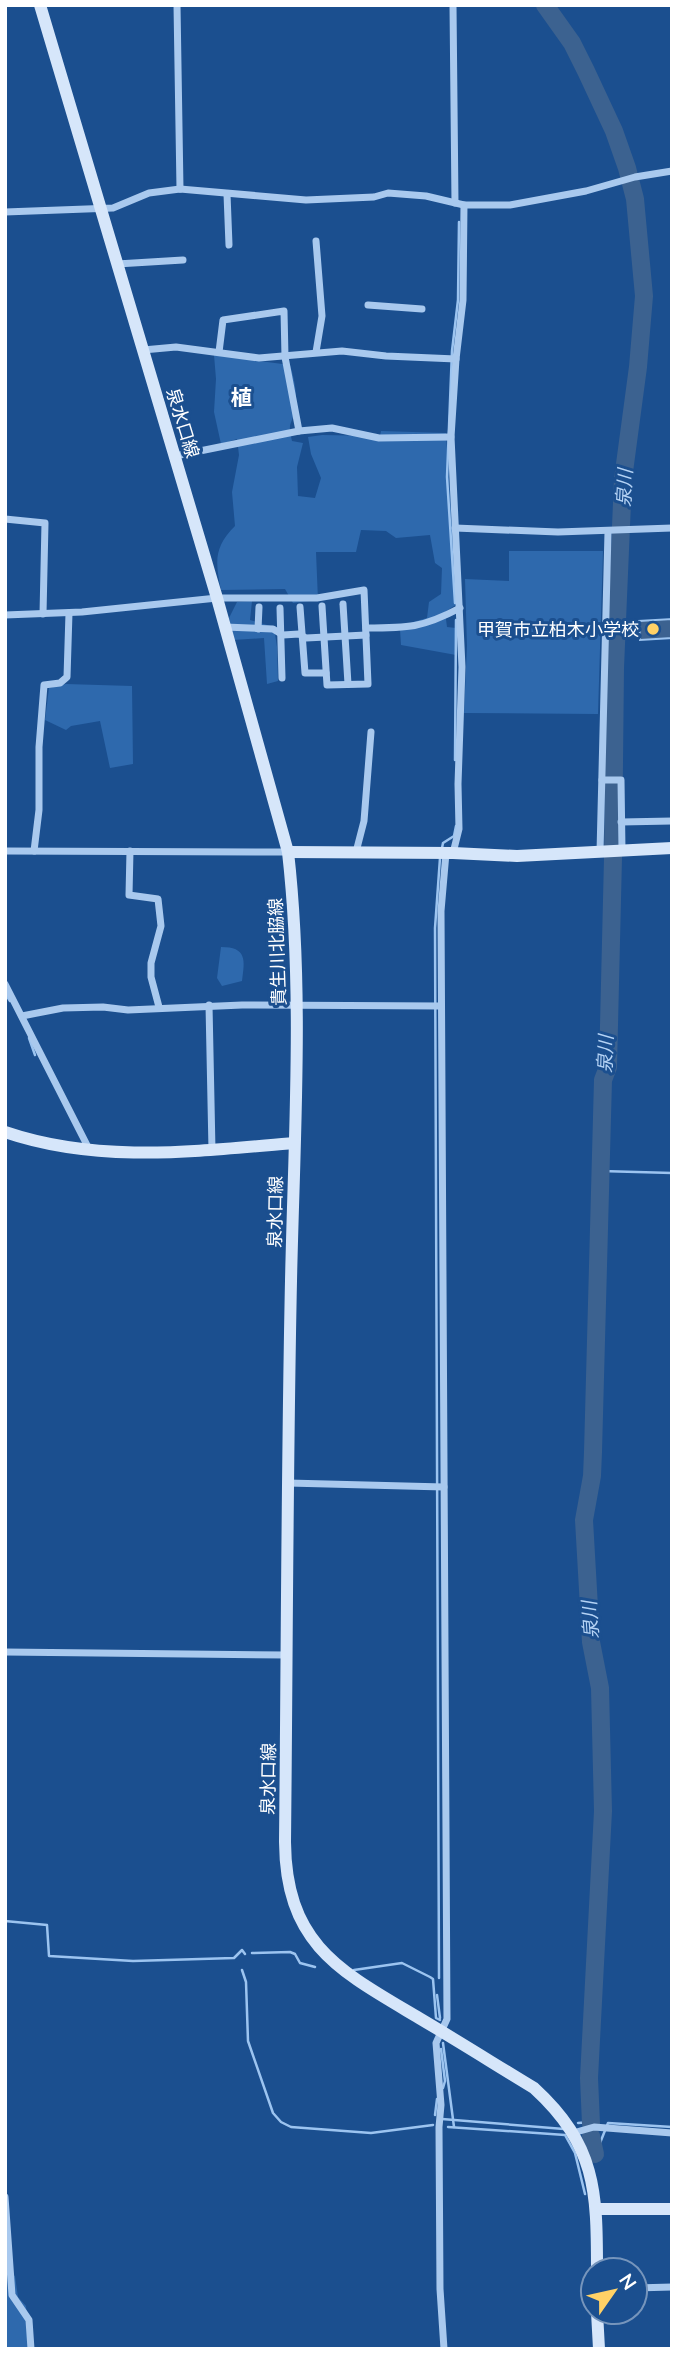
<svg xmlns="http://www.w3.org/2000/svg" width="677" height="2354" font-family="Mulish,'Noto Sans JP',sans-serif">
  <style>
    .green { fill: #2e69ad }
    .water { fill: #3c6290; stroke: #9cc4f0; stroke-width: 2 }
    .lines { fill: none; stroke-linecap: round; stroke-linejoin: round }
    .stream { stroke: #9cc4f0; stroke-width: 2.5 }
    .river { stroke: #3c6290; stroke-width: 18 }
    .street { stroke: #a9c9ee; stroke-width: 7 }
    .secondary { stroke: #d6e6fa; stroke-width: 12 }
    .poi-dot { fill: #ffd166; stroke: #1b4f8f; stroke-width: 2.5 }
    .labels { text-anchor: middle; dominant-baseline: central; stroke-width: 6; stroke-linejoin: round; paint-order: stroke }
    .street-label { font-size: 18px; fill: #fff; stroke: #1b4f8f }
    .poi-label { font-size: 18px; fill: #fff; stroke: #1b4f8f; text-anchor: end }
    .water-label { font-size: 19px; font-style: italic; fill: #b5d3f5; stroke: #1b4f8f }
    .quarter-label { font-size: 21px; font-weight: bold; fill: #fff; stroke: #1b4f8f }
  </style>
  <rect width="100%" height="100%" fill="#1b4f8f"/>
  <g class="green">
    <path d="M214,355L290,365C294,378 298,395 295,409C292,426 287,421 292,441L303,443L297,467L298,496L315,498L321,478L311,454L308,437L322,435L380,436L381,431L446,433L457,604L445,612L447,627L456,628V655L401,645L400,629L413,622L427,618L429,602L441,594L442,568L435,563L430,535L396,538L386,531L361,530L356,552H316L318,600L293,603L285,589L221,590C215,561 214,547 235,526L232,492L239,455L237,439L221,444L214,412L216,379Z"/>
    <path d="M509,551H603L598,714L464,713L467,646L465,579L509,581Z"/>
    <path d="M252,601L250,620L274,627L277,647L278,681L267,684L264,638L233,640L229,618L237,602Z"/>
    <path d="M66,684L132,686L133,764L110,768L100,721L71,726L66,730L45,720L49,688Z"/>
    <path d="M221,947C247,947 245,960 242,981L222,986L217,978Z"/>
    <path d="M5,2191L10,2273L15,2276L18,2297L26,2306L30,2349H5Z"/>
  </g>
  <path class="water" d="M672,619V638L640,640L639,621Z"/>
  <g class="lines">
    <g class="stream">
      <path d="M455,603L447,477L452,351L458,300L459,222"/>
      <path d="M455,760L456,620"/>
      <path d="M442,848L443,843L454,836L456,826"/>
      <path d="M5,993L10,1001"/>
      <path d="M29,1038L35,1055"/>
      <path d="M601,1171L672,1173"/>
      <path d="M5,1921L47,1925L49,1956L133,1961L234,1958L242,1950L245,1954"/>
      <path d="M252,1953L290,1952L295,1954L300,1963L315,1967"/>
      <path d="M242,1970L246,1982L248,2041L273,2113L281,2122L291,2127L371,2133L433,2125"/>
      <path d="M354,1970L402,1963L430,1977L433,1979L436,2018L440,2020"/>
      <path d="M439,1978L435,928L440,858"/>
      <path d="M437,1995L440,2018"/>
      <path d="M443,2043L454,2127"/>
      <path d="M441,2049L445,2081L443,2088"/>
      <path d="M435,2115L437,2099"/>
      <path d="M442,2119L564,2129"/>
      <path d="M578,2123L591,2122"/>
      <path d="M448,2127L565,2135L575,2153L585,2194"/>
      <path d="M592,2149L598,2148L608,2123L672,2127"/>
    </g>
    <g class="river">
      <path d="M545,5L572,43L586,71L614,131L627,168L635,199L644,296L638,367L623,479L615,668L613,858L608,1067L603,1080L593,1452L592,1476L584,1520L591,1642L600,1688L603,1811L589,2078L591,2124"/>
      <path d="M591,2136L595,2154"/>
    </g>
    <g class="street">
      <path d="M177,5L180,189"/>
      <path d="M453,5L455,203"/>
      <path d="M227,194L229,245"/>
      <path d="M5,212L113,208L149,193L180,189L306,200L374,197L388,193L426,196L464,205H510L586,191L635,177L672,171"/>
      <path d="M316,241L322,316L316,352"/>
      <path d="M117,264L183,260"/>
      <path d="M368,305L422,309"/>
      <path d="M143,350L176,347L259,358L342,351L386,356L456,359"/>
      <path d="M219,352L223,320L284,311L285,357L299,431"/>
      <path d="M175,456L299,431L332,428L379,438L451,437"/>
      <path d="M5,519L45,523L43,614"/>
      <path d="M455,528L558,532L672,528"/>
      <path d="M343,604L348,684"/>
      <path d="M300,607L305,673H326"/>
      <path d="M280,608L282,678"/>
      <path d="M5,615L82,612L217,598H317L364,590L368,684L327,685L322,606"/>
      <path d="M225,627L273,629L283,635L299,634L306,638L366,635"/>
      <path d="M366,628C408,628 422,628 460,608"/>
      <path d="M258,629L259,607"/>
      <path d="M602,780H621L622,850"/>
      <path d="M621,822L672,821"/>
      <path d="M5,851L288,852"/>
      <path d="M34,851L39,810V747L44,685L60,683L67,677L69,613"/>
      <path d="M130,851L129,895L158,899L161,926L151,963V977L159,1007"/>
      <path d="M356,852L364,821L371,732"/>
      <path d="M600,852L608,532"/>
      <path d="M453,853L459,829L458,784L462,667L451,437L456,359L463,300L464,205"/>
      <path d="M5,984L89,1149"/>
      <path d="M209,1005L212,1150"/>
      <path d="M22,1016L63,1008L103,1007L128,1010L242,1005L441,1006"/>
      <path d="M288,1483L444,1487"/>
      <path d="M5,1652L287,1655"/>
      <path d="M573,2133L594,2127L672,2133"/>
      <path d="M5,2197L12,2295L29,2320L31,2349"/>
      <path d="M635,2288L672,2287"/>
      <path d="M444,2349L440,2289L439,2127L441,2105L436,2043L447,2019L441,911L446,853"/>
    </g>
    <g class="secondary">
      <path d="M40,5L217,598L288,852C304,994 294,1138 291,1281C287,1468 287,1655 285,1842C286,1945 340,1971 419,2018C458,2041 496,2065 534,2088C596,2145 597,2191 597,2270"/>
      <path d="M288,852L453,853L517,856L672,848"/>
      <path d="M5,1132C99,1164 197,1151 294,1143"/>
      <path d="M597,2209H672"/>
      <path d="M597,2312L599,2349"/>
    </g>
  </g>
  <circle class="poi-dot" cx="653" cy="629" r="7"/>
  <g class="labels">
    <g class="street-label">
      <text transform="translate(183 423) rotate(73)">泉水口線</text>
      <text transform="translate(277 952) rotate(-92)">貴生川北脇線</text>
      <text transform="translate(275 1212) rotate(-89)">泉水口線</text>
      <text transform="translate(268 1779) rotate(-89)">泉水口線</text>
    </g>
    <g class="poi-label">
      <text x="639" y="629">甲賀市立柏木小学校</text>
    </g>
    <g class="water-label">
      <text transform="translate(624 488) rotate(-87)">泉川</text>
      <text transform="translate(605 1054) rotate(-88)">泉川</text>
      <text transform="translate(590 1620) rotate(-94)">泉川</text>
    </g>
    <g class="quarter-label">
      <text x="241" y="397">植</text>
    </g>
  </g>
  <rect width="677" height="2354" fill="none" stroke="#ffffff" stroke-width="14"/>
  <g transform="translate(614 2291) rotate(56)"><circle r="33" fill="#1b4f8f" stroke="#7695bc" stroke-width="2"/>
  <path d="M0-5L12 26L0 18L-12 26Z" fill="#ffd166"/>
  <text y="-10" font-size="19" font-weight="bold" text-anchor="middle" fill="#ffffff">N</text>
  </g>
</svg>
